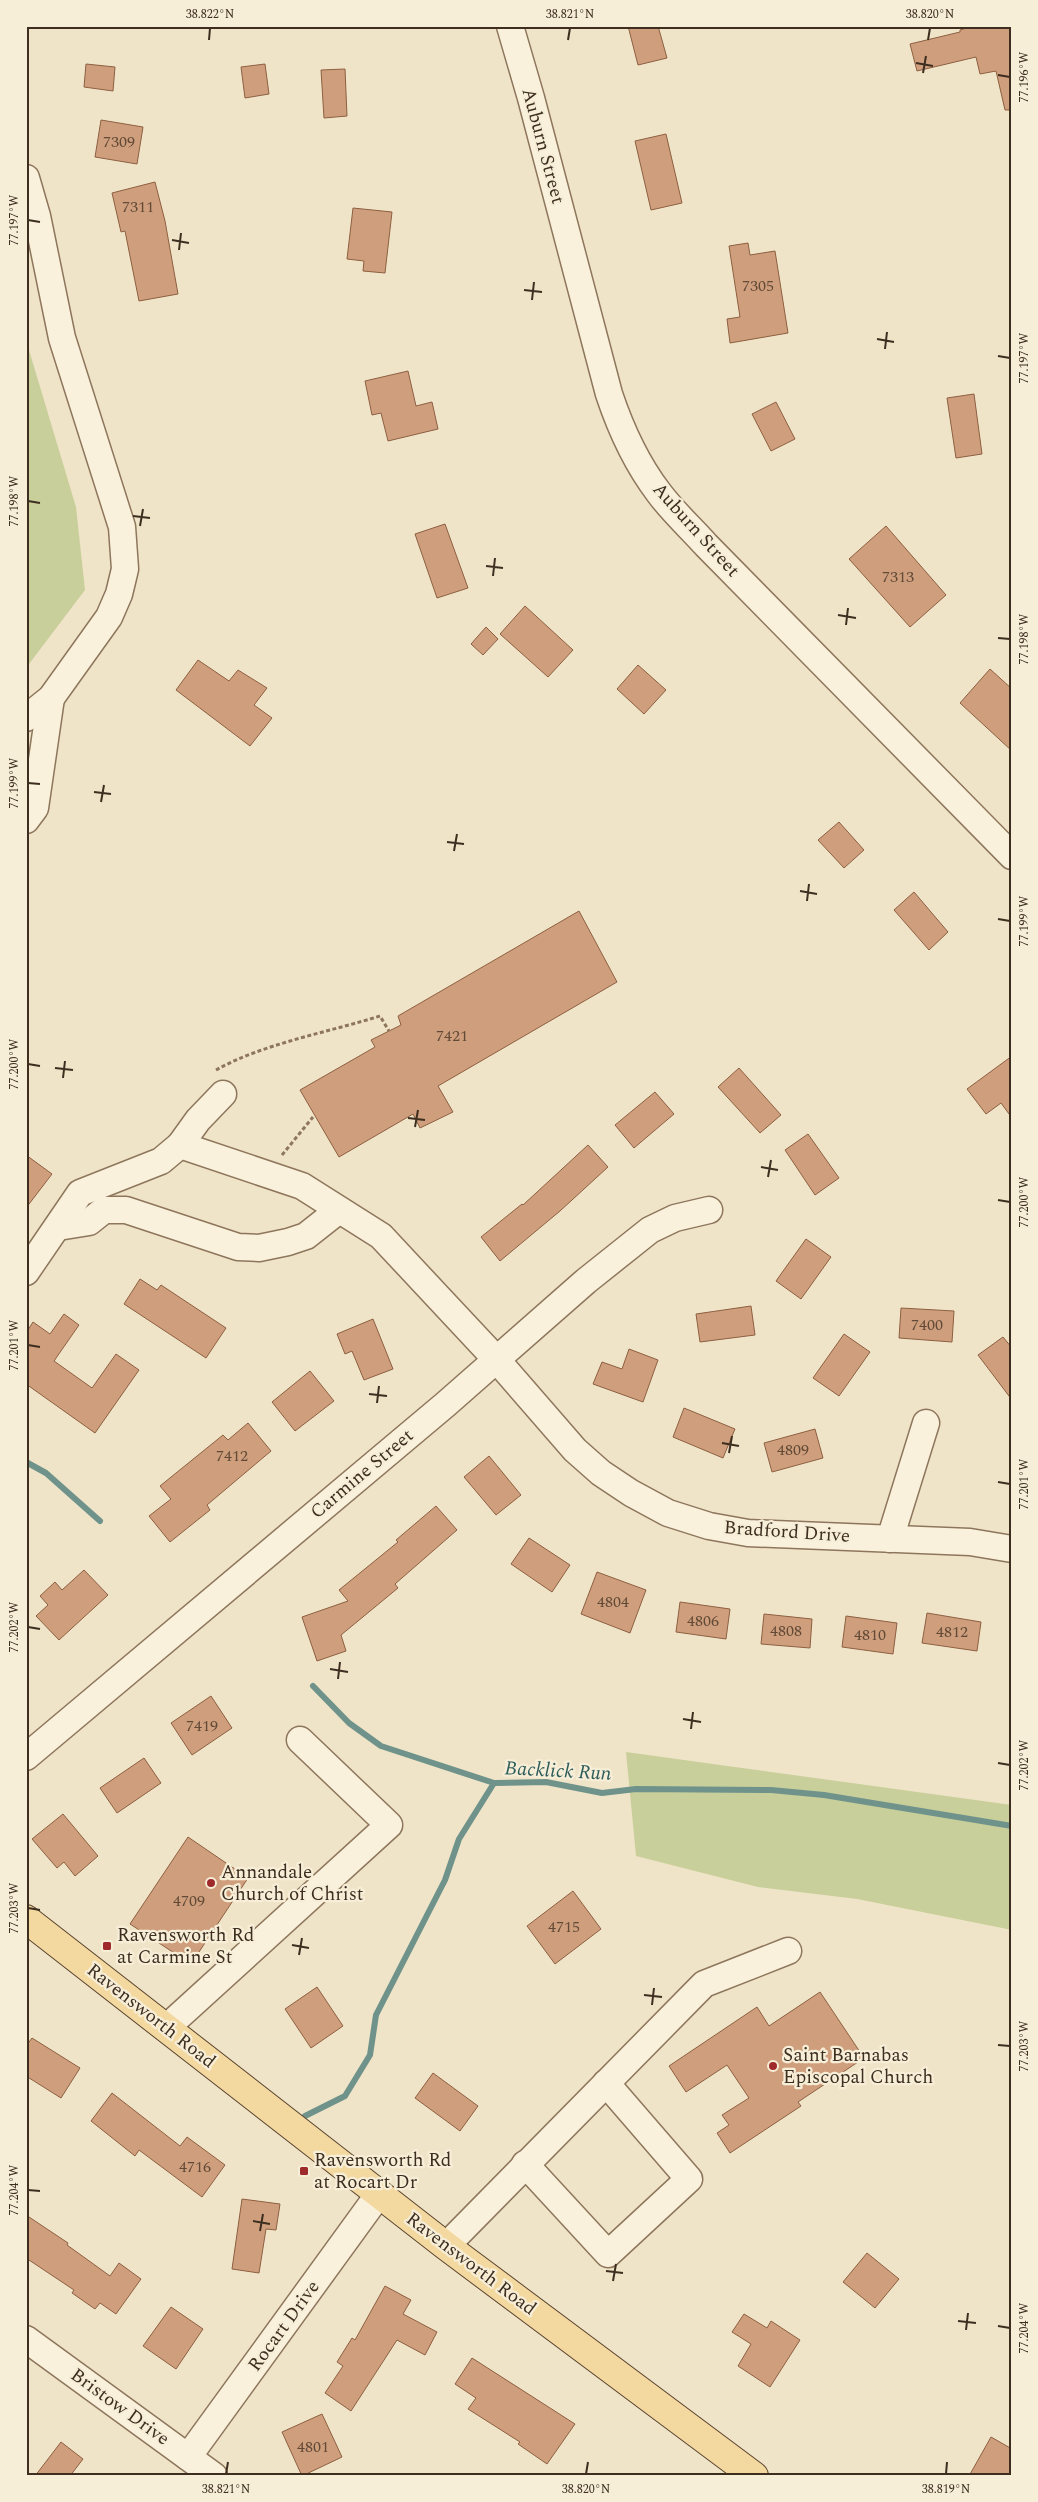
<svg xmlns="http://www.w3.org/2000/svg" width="1038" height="2502" font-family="Spectral,serif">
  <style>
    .green { fill: #c9cf9b }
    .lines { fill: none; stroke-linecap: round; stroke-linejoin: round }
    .stream { stroke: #6f938a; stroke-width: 6 }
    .building { fill: #cf9f7d; stroke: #8d5f41 }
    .minor-casing { stroke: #8d765c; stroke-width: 29 }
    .major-casing { stroke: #5b4430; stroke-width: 30 }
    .path { stroke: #8d765c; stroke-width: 3; stroke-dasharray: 4 2.5; stroke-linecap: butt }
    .minor { stroke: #faf1dc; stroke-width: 26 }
    .major { stroke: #f3d9a0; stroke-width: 28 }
    .ticks { fill: none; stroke: #3d2e20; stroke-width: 2 }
    .poi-dot { fill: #9e2a2b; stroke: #f7eed8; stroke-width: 2 }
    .labels { text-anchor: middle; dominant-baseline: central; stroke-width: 4.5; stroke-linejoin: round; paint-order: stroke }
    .number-label { font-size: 16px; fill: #624a37 }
    .street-label { font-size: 19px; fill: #3d2e20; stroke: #f7eed8 }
    .poi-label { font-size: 19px; fill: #3d2e20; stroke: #f7eed8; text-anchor: start }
    .water-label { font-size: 20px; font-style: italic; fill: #2f5d5a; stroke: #f7eed8 }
    .neatline { fill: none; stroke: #3d2e20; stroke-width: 2 }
    .ticks-label { font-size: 12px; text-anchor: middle; fill: #3d2e20 }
  </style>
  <rect width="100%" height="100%" fill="#f0e4c8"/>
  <g class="green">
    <path d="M26,340L76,507L85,590L26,668Z"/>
    <path d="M626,1752L1012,1805V1930L857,1899L758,1887L636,1856Z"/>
  </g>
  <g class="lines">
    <g class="stream">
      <path d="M26,1462L46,1473L100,1521"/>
      <path d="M313,1686L349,1723L381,1746L494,1783"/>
      <path d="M305,2116L345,2096L370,2055L376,2015L445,1880L459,1839L494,1783L546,1782L602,1793L636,1789L771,1790L824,1795L1012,1826"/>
    </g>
  </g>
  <g class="building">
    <path d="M628,26H658L667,58L638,65Z"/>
    <path d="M973,26H1012V110H1005L996,71L980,74L976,57L917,71L910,44L960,32V30Z"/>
    <path d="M86,64L115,67L113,91L84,87Z"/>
    <path d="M265,64L269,94L245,98L241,67Z"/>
    <path d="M345,69L347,116L324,118L321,70Z"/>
    <path d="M101,120L143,127L137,164L95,157Z"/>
    <path d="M666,134L682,203L651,210L635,141Z"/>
    <path d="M155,182L165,221L178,294L139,301L125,231L121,232L112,193Z"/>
    <path d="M353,208L392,212L385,273L363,271L364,261L347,259Z"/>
    <path d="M748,243L750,255L775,251L788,333L730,343L727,319L740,317L729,246Z"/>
    <path d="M408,371L416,406L432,402L438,429L388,441L381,413L372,415L365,381Z"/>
    <path d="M974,394L982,454L956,458L947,398Z"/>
    <path d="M776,402L795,439L771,451L752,414Z"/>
    <path d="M445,524L468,588L437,598L415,534Z"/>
    <path d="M886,526L946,595L910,627L849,559Z"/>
    <path d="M525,606L573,650L548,677L500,634Z"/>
    <path d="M486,627L498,639L483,655L471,644Z"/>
    <path d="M198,660L229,681L238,670L267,688L254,705L272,718L250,746L176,690Z"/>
    <path d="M638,665L666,690L644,714L617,689Z"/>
    <path d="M990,669L1012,689V751L960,703Z"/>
    <path d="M839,822L864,850L844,868L818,840Z"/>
    <path d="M914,892L948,932L929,950L894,910Z"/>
    <path d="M579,911L617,982L438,1086L453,1112L420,1128L413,1114L339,1157L300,1090L375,1047L371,1040L401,1025L398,1016Z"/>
    <path d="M1012,1056V1118L1001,1103L986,1114L967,1089Z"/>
    <path d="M739,1068L781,1115L760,1133L718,1087Z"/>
    <path d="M655,1092L674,1114L634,1148L615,1125Z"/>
    <path d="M808,1134L839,1178L815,1195L785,1150Z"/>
    <path d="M588,1145L608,1167L560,1211L500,1261L481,1237L522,1204L523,1205Z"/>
    <path d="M26,1155L52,1174L26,1208Z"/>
    <path d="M806,1239L831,1257L801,1299L776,1281Z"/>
    <path d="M140,1279L157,1290L161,1285L226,1328L206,1358L124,1304Z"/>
    <path d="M751,1306L755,1335L700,1342L696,1314Z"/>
    <path d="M901,1308L954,1311L952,1342L899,1338Z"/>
    <path d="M64,1314L79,1325L54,1361L92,1388L116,1354L139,1370L95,1433L26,1384V1333L33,1322L50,1334Z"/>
    <path d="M373,1319L393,1369L364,1380L352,1351L345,1354L337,1334Z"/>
    <path d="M844,1334L870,1352L839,1396L813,1378Z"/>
    <path d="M1003,1337L1012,1348V1400L978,1355Z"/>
    <path d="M629,1349L658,1360L643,1402L593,1384L602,1362L622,1369Z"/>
    <path d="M310,1371L334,1401L295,1431L272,1402Z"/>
    <path d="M684,1408L735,1429L723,1458L673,1437Z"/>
    <path d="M248,1423L271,1451L207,1505L210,1510L170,1542L149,1516L171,1499L160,1486L223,1435L228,1440Z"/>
    <path d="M815,1429L823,1458L772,1472L764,1443Z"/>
    <path d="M489,1456L521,1495L496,1515L464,1477Z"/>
    <path d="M436,1506L457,1530L395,1584L398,1588L341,1635L346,1651L317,1661L302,1617L348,1601L339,1590L398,1542L396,1540Z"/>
    <path d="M529,1538L570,1565L552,1592L511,1564Z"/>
    <path d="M84,1570L108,1595L59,1640L36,1616L48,1605L40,1596L55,1582L62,1590Z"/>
    <path d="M597,1572L646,1590L630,1633L581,1614Z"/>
    <path d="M680,1602L730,1609L726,1639L676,1632Z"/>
    <path d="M927,1613L981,1622L977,1651L922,1643Z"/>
    <path d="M764,1614L812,1619L810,1648L761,1644Z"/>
    <path d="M846,1616L897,1623L893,1654L842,1647Z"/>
    <path d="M211,1696L232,1728L192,1755L171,1723Z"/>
    <path d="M144,1758L161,1783L117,1813L100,1788Z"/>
    <path d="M63,1814L98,1856L75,1876L64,1862L57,1868L32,1839Z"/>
    <path d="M188,1837L248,1878L191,1964L130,1924Z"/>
    <path d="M573,1891L601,1929L555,1964L527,1926Z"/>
    <path d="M317,1987L343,2026L311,2048L285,2009Z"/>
    <path d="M820,1992L864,2058L798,2102L801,2106L730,2153L717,2133L729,2125L722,2115L749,2098L727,2065L686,2092L669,2066L757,2007L769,2026Z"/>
    <path d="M32,2038L80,2068L61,2098L26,2076V2046Z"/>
    <path d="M433,2073L478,2106L460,2131L415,2098Z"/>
    <path d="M112,2093L180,2146L187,2137L225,2165L202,2197L139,2150L135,2156L91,2121Z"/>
    <path d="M242,2199L280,2204L276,2230L266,2229L259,2273L232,2269Z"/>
    <path d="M26,2215L68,2243L67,2245L110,2276L119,2263L141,2279L116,2314L100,2303L95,2309L72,2293L74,2290L26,2258Z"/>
    <path d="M867,2253L899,2279L875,2308L843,2282Z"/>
    <path d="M385,2286L411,2300L403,2314L437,2332L425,2355L397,2340L351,2411L325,2393L343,2366L337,2362L352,2338L355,2340Z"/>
    <path d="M171,2307L203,2329L176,2369L143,2346Z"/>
    <path d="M744,2314L767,2328L771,2321L800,2340L770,2387L738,2366L751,2344L732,2332Z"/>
    <path d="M472,2358L575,2424L547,2464L518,2444L520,2442L468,2409L476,2398L455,2384Z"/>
    <path d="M322,2414L342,2457L302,2476L282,2432Z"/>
    <path d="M991,2437L1012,2449V2476H969Z"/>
    <path d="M61,2442L83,2459L70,2476H35Z"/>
  </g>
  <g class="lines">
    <defs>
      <g id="minor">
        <path d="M510,26L531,98L609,394C621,430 636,463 659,493C673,512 691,528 706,545L1012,856"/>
        <path d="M26,178L37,216L62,338L122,527L125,569L119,594L109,617L51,698L26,718"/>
        <path d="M26,820L35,808L51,698"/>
        <path d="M180,1145L198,1120L223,1094"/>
        <path d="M58,1227L89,1222L104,1210H126L238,1247L259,1248L288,1242L306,1236L339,1210"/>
        <path d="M26,1272L80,1193L161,1161L180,1145L302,1186L381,1236L496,1359L575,1450L601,1473L631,1493L668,1513L709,1526L748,1533L970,1542L1012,1549"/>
        <path d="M890,1539L926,1423"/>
        <path d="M26,1757L446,1404L586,1281L650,1230L675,1218L709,1210"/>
        <path d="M166,2028L389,1825L300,1740"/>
        <path d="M525,2164L608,2254L689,2179L606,2083"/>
        <path d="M446,2246L704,1984L788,1951"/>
        <path d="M26,2339L214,2476"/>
        <path d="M188,2457L379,2194"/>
      </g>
      <path id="major" d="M26,1919L446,2246L754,2476"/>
    </defs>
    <use href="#minor" class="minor-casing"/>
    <use href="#major" class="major-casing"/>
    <g class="path">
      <path d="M216,1070C262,1044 329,1032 380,1016L389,1031"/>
      <path d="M282,1155L313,1117"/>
    </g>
    <use href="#minor" class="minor"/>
    <use href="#major" class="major"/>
  </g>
  <path class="ticks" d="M209,40L210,28M568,40L570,28M928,40L930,28M916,63L933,66M923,73L926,56M998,75L1010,77M28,220L40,222M172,240L189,243M179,250L181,233M524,290L542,292M532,300L534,282M877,339L894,342M885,349L887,332M998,356L1010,358M28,501L40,503M133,516L150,518M140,526L143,509M486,566L503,568M493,576L495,558M838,615L856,618M846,625L848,608M998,638L1010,639M28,783L40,784M94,792L111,794M101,802L104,785M447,842L464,844M454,851L457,834M800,891L817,894M807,901L809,884M998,919L1010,921M28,1064L40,1066M55,1068L73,1070M63,1078L65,1061M408,1118L425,1120M415,1127L418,1110M761,1167L778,1170M768,1177L771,1160M998,1200L1010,1202M28,1345L40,1347M369,1394L387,1396M377,1403L379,1386M722,1443L739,1446M729,1453L732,1436M998,1482L1010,1484M28,1627L40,1629M330,1669L348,1672M338,1679L340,1662M683,1719L701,1722M691,1729L693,1712M998,1763L1010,1765M28,1908L40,1910M292,1945L309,1948M299,1955L302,1938M644,1995L662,1997M652,2005L654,1988M998,2045L1010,2046M28,2190L40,2191M253,2221L270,2224M260,2231L263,2214M606,2271L623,2273M613,2281L616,2264M958,2321L976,2323M998,2326L1010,2328M966,2330L968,2313M226,2474L228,2462M586,2474L588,2462M946,2474L947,2462"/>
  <g class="poi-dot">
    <circle cx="211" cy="1883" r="5"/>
    <rect x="102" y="1941" width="10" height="10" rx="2.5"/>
    <circle cx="773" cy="2066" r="5"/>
    <rect x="299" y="2166" width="10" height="10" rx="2.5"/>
  </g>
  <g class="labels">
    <g class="number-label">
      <text x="119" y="142">7309</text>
      <text x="138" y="207">7311</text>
      <text x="758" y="286">7305</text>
      <text x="898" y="577">7313</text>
      <text x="452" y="1036">7421</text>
      <text x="927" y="1325">7400</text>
      <text x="793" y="1450">4809</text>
      <text x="232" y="1456">7412</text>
      <text x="613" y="1602">4804</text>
      <text x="703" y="1621">4806</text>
      <text x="786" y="1631">4808</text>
      <text x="952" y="1632">4812</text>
      <text x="870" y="1635">4810</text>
      <text x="202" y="1726">7419</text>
      <text x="189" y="1901">4709</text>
      <text x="564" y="1927">4715</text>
      <text x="195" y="2167">4716</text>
      <text x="313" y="2447">4801</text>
    </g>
    <g class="street-label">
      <text transform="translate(543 146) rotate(75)">Auburn Street</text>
      <text transform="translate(696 530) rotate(48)">Auburn Street</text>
      <text transform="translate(362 1474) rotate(-40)">Carmine Street</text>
      <text transform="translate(787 1532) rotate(4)">Bradford Drive</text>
      <text transform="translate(151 2016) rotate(38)">Ravensworth Road</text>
      <text transform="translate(471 2264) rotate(37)">Ravensworth Road</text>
      <text transform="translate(284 2326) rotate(-54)">Rocart Drive</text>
      <text transform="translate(120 2407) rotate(36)">Bristow Drive</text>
    </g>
    <g class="poi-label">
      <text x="221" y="1872">Annandale<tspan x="221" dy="22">Church of Christ</tspan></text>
      <text x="117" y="1935">Ravensworth Rd<tspan x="117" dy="22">at Carmine St</tspan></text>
      <text x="783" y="2055">Saint Barnabas<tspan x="783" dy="22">Episcopal Church</tspan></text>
      <text x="314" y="2160">Ravensworth Rd<tspan x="314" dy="22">at Rocart Dr</tspan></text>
    </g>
    <g class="water-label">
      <text transform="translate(558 1771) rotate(3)">Backlick Run</text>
    </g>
  </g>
  <rect width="1038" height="2502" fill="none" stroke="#f7eed8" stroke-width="55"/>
  <rect x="28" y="28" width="982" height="2446" class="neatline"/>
  <g class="ticks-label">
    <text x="210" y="18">38.822°N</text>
    <text x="570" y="18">38.821°N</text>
    <text x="930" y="18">38.820°N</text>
    <text transform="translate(1024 77) rotate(-90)" y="4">77.196°W</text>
    <text transform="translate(14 220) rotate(-90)" y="4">77.197°W</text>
    <text transform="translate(1024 358) rotate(-90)" y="4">77.197°W</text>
    <text transform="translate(14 501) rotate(-90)" y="4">77.198°W</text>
    <text transform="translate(1024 639) rotate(-90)" y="4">77.198°W</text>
    <text transform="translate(14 783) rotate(-90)" y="4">77.199°W</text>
    <text transform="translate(1024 921) rotate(-90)" y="4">77.199°W</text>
    <text transform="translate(14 1064) rotate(-90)" y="4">77.200°W</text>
    <text transform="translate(1024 1202) rotate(-90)" y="4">77.200°W</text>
    <text transform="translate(14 1345) rotate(-90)" y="4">77.201°W</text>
    <text transform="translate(1024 1484) rotate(-90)" y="4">77.201°W</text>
    <text transform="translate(14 1627) rotate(-90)" y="4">77.202°W</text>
    <text transform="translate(1024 1765) rotate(-90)" y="4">77.202°W</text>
    <text transform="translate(14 1908) rotate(-90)" y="4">77.203°W</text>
    <text transform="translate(1024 2046) rotate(-90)" y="4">77.203°W</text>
    <text transform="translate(14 2190) rotate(-90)" y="4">77.204°W</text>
    <text transform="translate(1024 2328) rotate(-90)" y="4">77.204°W</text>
    <text x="226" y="2493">38.821°N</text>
    <text x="586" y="2493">38.820°N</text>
    <text x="946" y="2493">38.819°N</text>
  </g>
</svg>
